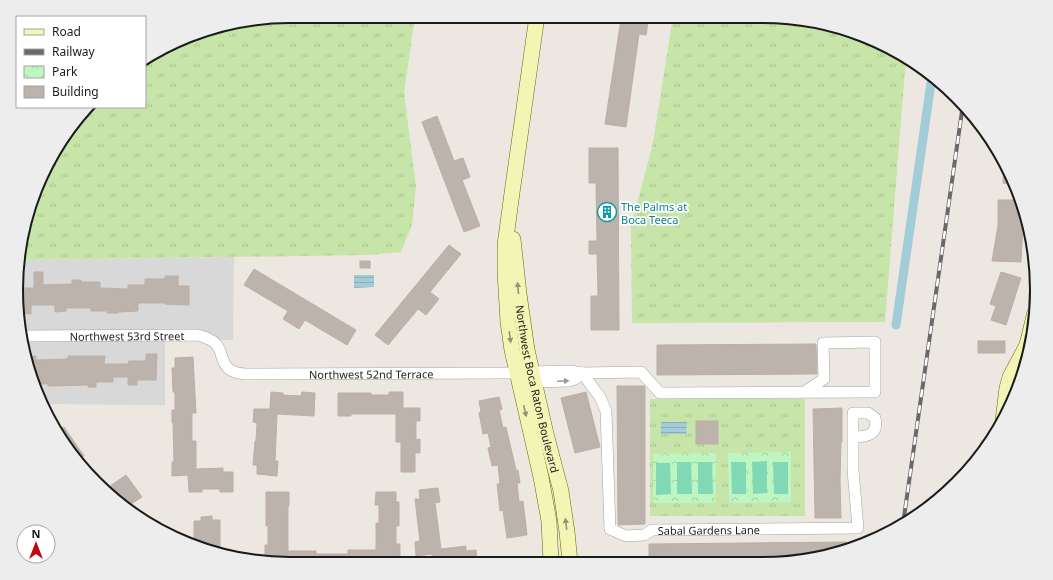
<svg xmlns="http://www.w3.org/2000/svg" width="1053" height="580" font-family="'Noto Sans',sans-serif">
  <style>
    .residential { fill: #d9d8d8 }
    .grass { fill: url(#grass-tufts) }
    .park { fill: url(#park-crowns) }
    .pitch { fill: #81d8b5 }
    .water { fill: url(#water-rules) }
    .lines { fill: none; stroke-linecap: round; stroke-linejoin: round }
    .canal { stroke: #a2cdd8; stroke-width: 9 }
    .building { fill: #bcb3ad; stroke: #bdaea4 }
    .street-casing { stroke: #a2a2a2; stroke-width: 12 }
    .secondary-casing { stroke: #616a0a; stroke-width: 16 }
    .street { stroke: #fff; stroke-width: 11 }
    .secondary { stroke: #f3f5b5; stroke-width: 15 }
    .rail-casing { stroke: #696969; stroke-width: 4 }
    .rail { stroke: #fff; stroke-width: 2.5; stroke-dasharray: 8; stroke-linecap: butt }
    .oneway { fill: #929370 }
    .oneway2 { fill: #989898 }
    .labels { text-anchor: middle; dominant-baseline: central; stroke-width: 3.5; stroke-linejoin: round; paint-order: stroke }
    .culture-label { font-size: 11px; fill: #0d838f; stroke: #fff; text-anchor: start }
    .street-label { font-size: 11px; fill: #1b1b1b; stroke: #fff }
    .rim { fill: none; stroke: #1b1b1b; stroke-width: 2 }
  </style>
  <defs>
    <pattern id="grass-tufts" width="24" height="20" patternUnits="userSpaceOnUse"><rect width="24" height="20" fill="#c7e5a8"/><path d="M3 7l-1-3M5 7V3M7 7l1-3M15 17l-1-3M17 17v-4M19 17l1-3" fill="none" stroke="#aac490"/></pattern>
    <pattern id="park-crowns" width="20" height="18" patternUnits="userSpaceOnUse"><rect width="20" height="18" fill="#bef6c1"/><path d="M2 6a3 3 0 1 1 6 0M12 15a3 3 0 1 1 6 0" fill="none" stroke="#a3d2a5"/></pattern>
    <pattern id="water-rules" width="6" height="5" patternUnits="userSpaceOnUse"><rect width="6" height="5" fill="#a2cdd8"/><path d="M0 2.5h6" fill="none" stroke="#8bafb9"/></pattern>
  </defs>
  <rect width="100%" height="100%" fill="#ece8e1"/>
  <path class="residential" d="M234,257L233,340H165V405L43,404L37,395L17,308L21,260Z"/>
  <g class="grass">
    <path d="M290,16H415L404,93L416,186L412,225L401,252L368,255L21,260L25,219L62,138L91,107H145V61L202,30Z"/>
    <path d="M673,16L781,17L834,25L900,53L906,57L885,322L632,323L631,226L653,143Z"/>
    <rect x="650" y="399" width="155" height="117"/>
  </g>
  <g class="park">
    <path d="M791,452V502L729,503L728,453Z"/>
    <path d="M716,453V503H653V454Z"/>
  </g>
  <g class="pitch">
    <path d="M767,461V493L753,494L752,462Z"/>
    <path d="M677,462H691L692,494H677Z"/>
    <path d="M698,462H712L713,494H698Z"/>
    <path d="M731,462H746V494H732Z"/>
    <path d="M773,462H788V494H774Z"/>
    <path d="M656,463H670L671,494L656,495Z"/>
  </g>
  <g class="water">
    <path d="M354,275H374V287L354,288Z"/>
    <path d="M661,422H687L686,434H661Z"/>
  </g>
  <g class="lines">
    <path class="canal" d="M896,325L932,76"/>
  </g>
  <g class="building">
    <path d="M628,16H649L646,35L639,34L626,127L605,124L621,19L628,20Z"/>
    <path d="M437,116L454,161L463,158L470,177L462,180L480,226L464,232L422,122Z"/>
    <path d="M589,148H618L619,330H591V296H598L597,254H589V241H597L596,183H589Z"/>
    <path d="M1004,162L1009,169L1014,184L1003,183Z"/>
    <path d="M998,200H1021L1028,219L1029,225H1023L1021,262L992,261L998,226Z"/>
    <path d="M449,245L461,254L430,292L439,299L426,315L418,309L388,345L375,335Z"/>
    <rect x="360" y="261" width="10" height="7"/>
    <path d="M254,269L356,330L347,345L305,320L299,329L283,319L288,311L244,285Z"/>
    <path d="M34,272H43V285L72,284V280H81V282H100V288L128,289V285H145V279H165V276H178V286H189V305L165,304V303H138V311L118,312V313H107V311H91V308H66V311L55,312V305H31V314L20,313V288H34Z"/>
    <path d="M1001,272L1021,278L1006,325L991,320L996,306L990,304Z"/>
    <rect x="978" y="341" width="27" height="12"/>
    <path d="M816,344L817,374L657,375V345Z"/>
    <path d="M146,354H157L156,380H137V385H128V377H113V382H96V387H88V385L48,386V384H34L28,356H36V360L68,359V356H105L104,364H128L129,361H146Z"/>
    <path d="M193,357L196,413H192V441H196V469L223,468V472H233V492H220V489H202V492H189L188,475L172,476V462H174L173,423H172V410H175V392H173L172,368H175V358Z"/>
    <path d="M617,386H644L645,387V524L618,525Z"/>
    <path d="M271,392L283,393V395L301,396L302,392L315,393L314,416L277,414L275,461H278L277,476L257,474V465H253L255,441H256L257,423L253,422L254,409H270Z"/>
    <path d="M389,392H403V408H420V421H416V440L420,439V453H415V472H401V442H396V414H351V416H338V393H371V395H389Z"/>
    <path d="M586,392L600,447L575,453L561,398Z"/>
    <path d="M499,397L502,409L499,410L503,428L506,427L516,470H518L520,483H517L519,502L523,501L527,535L507,538L503,510L500,511L497,484H500L498,465L492,466L488,448L491,447L488,433L483,434L479,413L481,412L479,401Z"/>
    <path d="M842,408V442H841L840,480L841,518H815L813,409Z"/>
    <rect x="696" y="421" width="22" height="23"/>
    <path d="M64,427L84,456L78,461L59,430Z"/>
    <path d="M126,475L142,497L128,506L106,489Z"/>
    <path d="M438,488L440,502L435,503L441,549L466,546V551L476,550L477,563H433L432,554L416,556L415,542L420,541L415,499H420L419,490Z"/>
    <path d="M266,492H289V506H288V551H316V554H348V550H376V523H379V505H375L376,492H396V502H399V526H396V544H400V558L383,557V563H282V558H265V545H268V526H266Z"/>
    <path d="M212,516V520H220V553L202,550L194,546V521H201V517Z"/>
    <path d="M846,542L847,550L799,562H649V544Z"/>
  </g>
  <g class="lines">
    <defs>
      <g id="street">
        <path id="s1" d="M23,336L197,335C204,337 212,339 217,345C219,348 221,353 222,357C226,370 232,373 246,374L517,373L531,372L570,371L582,373L600,397L606,411L610,529L626,536L644,535L652,530L858,528L853,470V413H868L875,418C879,435 866,437 853,437"/>
        <path d="M582,373L641,372L660,393L875,392V342L823,343L824,379L804,392"/>
        <path d="M528,379L534,382L569,381L575,379L582,373"/>
      </g>
      <g id="secondary">
        <path d="M537,16L512,193L505,245V272L508,322L512,350L541,477L549,521L551,563"/>
        <path id="s2" d="M513,239L519,294L527,350L546,434L561,491L567,532L570,562"/>
        <path d="M1027,354V345L1035,312"/>
        <path d="M1003,421L1007,388L1010,377L1027,345"/>
      </g>
    </defs>
    <use href="#street" class="street-casing"/>
    <use href="#secondary" class="secondary-casing"/>
    <use href="#street" class="street"/>
    <use href="#secondary" class="secondary"/>
    <defs>
      <path id="rail" d="M903,524L963,104"/>
    </defs>
    <use href="#rail" class="rail-casing"/>
    <use href="#rail" class="rail"/>
  </g>
  <defs><path id="oneway-solid" d="M-6-.8H1V-3.2L6.5 0L1 3.2V.8H-6Z"/></defs>
  <g class="oneway">
    <use href="#oneway-solid" transform="translate(518 288) rotate(-95)"/>
    <use href="#oneway-solid" transform="translate(510 337) rotate(82)"/>
    <use href="#oneway-solid" transform="translate(525 411) rotate(77)"/>
    <use href="#oneway-solid" transform="translate(566 524) rotate(-97)"/>
  </g>
  <use class="oneway2" href="#oneway-solid" transform="translate(563 381) rotate(-3)"/>
  <defs>
    <symbol id="building-ring" viewBox="-11 -11 22 22"><circle r="9.5" fill="#fff" stroke="#0f9aa8" stroke-width="1.5"/><path d="M-4-6H4V6H1V3H-1V6H-4ZM-2.5-4.3h1.7v1.8h-1.7ZM.8-4.3h1.7v1.8H.8ZM-2.5-1h1.7V.8h-1.7ZM.8-1h1.7V.8H.8Z" fill="#0f9aa8"/></symbol>
  </defs>
  <g fill-rule="evenodd">
    <use href="#building-ring" x="596" y="201" width="22" height="22"/>
  </g>
  <g class="labels">
    <g class="culture-label">
      <text x="621" y="206">The Palms at<tspan x="621" dy="13">Boca Teeca</tspan></text>
    </g>
    <g class="street-label">
      <text stroke="none"><textPath href="#s1" startOffset="104">Northwest 53rd Street</textPath></text>
      <text stroke="none"><textPath href="#s1" startOffset="367">Northwest 52nd Terrace</textPath></text>
      <text stroke="none"><textPath href="#s2" startOffset="152">Northwest Boca Raton Boulevard</textPath></text>
      <text stroke="none"><textPath href="#s1" startOffset="843">Sabal Gardens Lane</textPath></text>
    </g>
  </g>
  <path d="M0 0H1053V580H0ZM290 23H763A267 267 0 0 1 1030 290V290A267 267 0 0 1 763 557H290A267 267 0 0 1 23 290V290A267 267 0 0 1 290 23Z" fill="#ededed" fill-rule="evenodd"/>
  <path class="rim" d="M290 23H763A267 267 0 0 1 1030 290V290A267 267 0 0 1 763 557H290A267 267 0 0 1 23 290V290A267 267 0 0 1 290 23Z"/>
  <rect x="16" y="16" width="130" height="92" fill="#ffffff" stroke="#a4a4a4"/>
  <rect x="24" y="29" width="20" height="6" fill="#f3f5b5" stroke="#a4a4a4"/>
  <text x="52" y="36" font-size="12" fill="#1b1b1b">Road</text>
  <rect x="24" y="49" width="20" height="6" fill="#696969" stroke="#a4a4a4"/>
  <text x="52" y="56" font-size="12" fill="#1b1b1b">Railway</text>
  <rect x="24" y="66" width="20" height="12" fill="url(#park-crowns)" stroke="#a4a4a4"/>
  <text x="52" y="76" font-size="12" fill="#1b1b1b">Park</text>
  <rect x="24" y="86" width="20" height="12" fill="#bcb3ad" stroke="#a4a4a4"/>
  <text x="52" y="96" font-size="12" fill="#1b1b1b">Building</text>
  <g transform="translate(36 544)"><circle r="19" fill="#ffffff" stroke="#a4a4a4"/>
  <path d="M0-3L7 15L0 10L-7 15Z" fill="#bc0a0e"/>
  <text y="-6" font-size="11" font-weight="bold" text-anchor="middle" fill="#1b1b1b">N</text>
  </g>
</svg>
